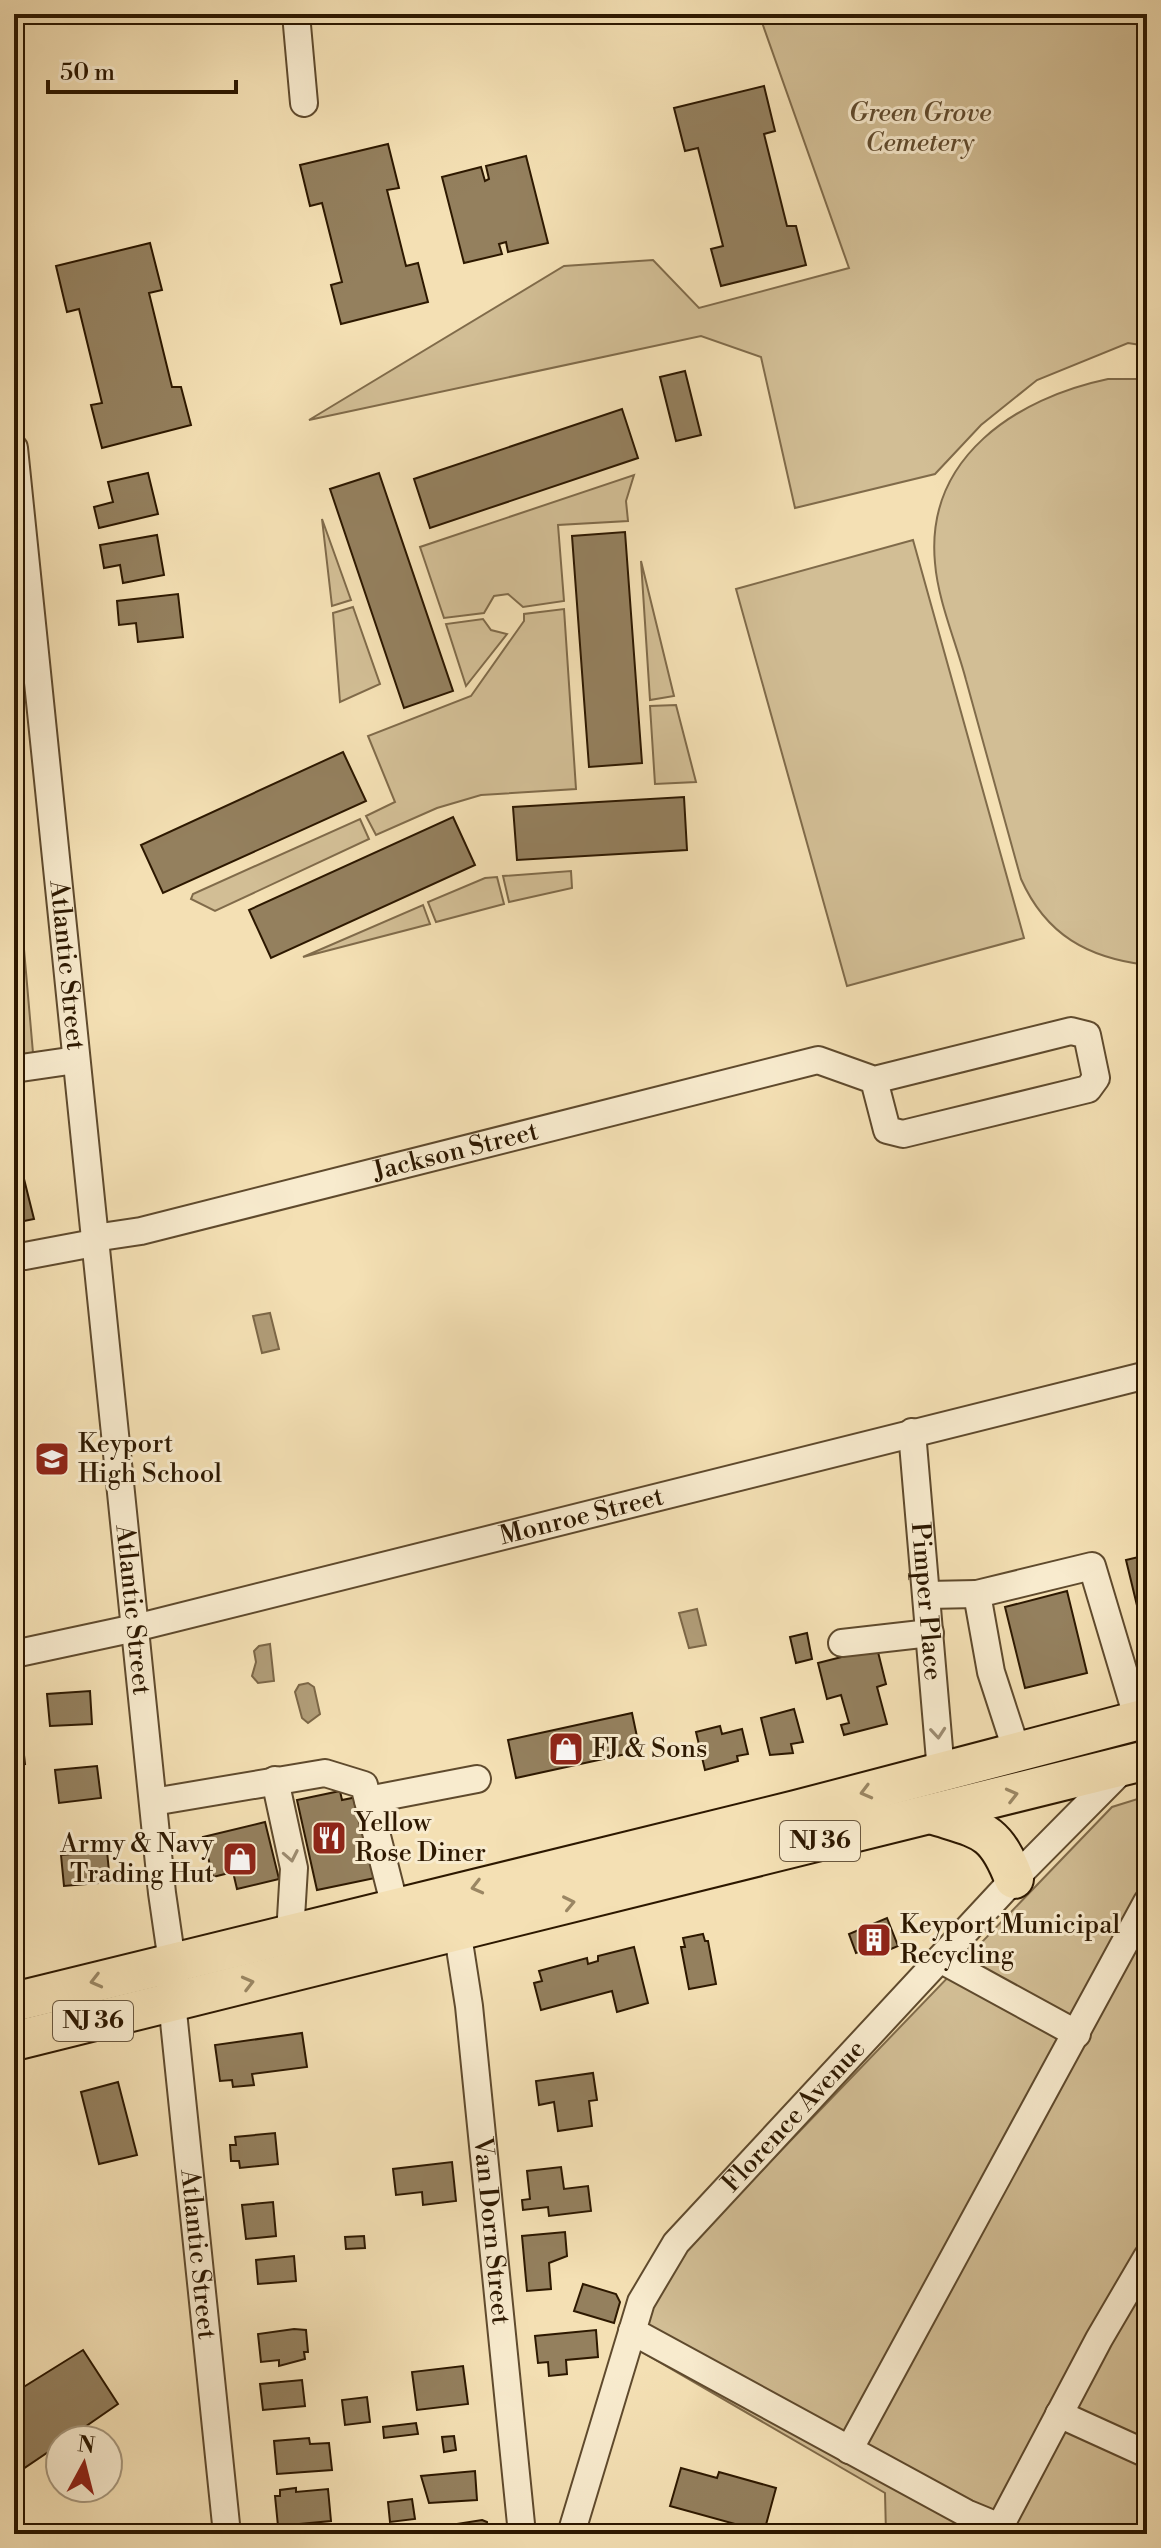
<svg xmlns="http://www.w3.org/2000/svg" width="1161" height="2548" font-family="'Libre Bodoni',serif">
  <style>
    .green { fill: #d2be95; stroke: #806b4a; stroke-width: 2 }
    .water { fill: #b09c77; stroke: #7c6747; stroke-width: 2 }
    .building { fill: #94805e; stroke: #2d1800; stroke-width: 2 }
    .lines { fill: none; stroke-linecap: round; stroke-linejoin: round }
    .minor-casing { stroke: #5f4a2d; stroke-width: 30 }
    .highway-casing { stroke: #2d1800; stroke-width: 42 }
    .minor { stroke: #f8ebce; stroke-width: 26 }
    .highway { stroke: #f4e0b4; stroke-width: 38 }
    .oneway { stroke: #9d8c71 }
    .oneway2 { stroke: #9a8663 }
    .labels { text-anchor: middle; dominant-baseline: central; stroke-width: 6; stroke-linejoin: round; paint-order: stroke }
    .shield { fill: #f8ebce; stroke: #6a573e; stroke-width: 2 }
    .shield-label { font-size: 24px; font-weight: bold; fill: #2d1800 }
    .park-label { font-size: 26px; font-style: italic; fill: #5f4a2d; stroke: #f8ebce }
    .street-label { font-size: 26px; fill: #2d1800; stroke: #f8ebce }
    .poi-label { font-size: 26px; fill: #2d1800; stroke: #f8ebce; text-anchor: start }
  </style>
  <rect width="100%" height="100%" fill="#f4e0b4"/>
  <filter id="stains"><feTurbulence type="fractalNoise" baseFrequency=".0025" numOctaves="4"/><feColorMatrix values="0 0 0 0 .2 0 0 0 0 .09 0 0 0 0 .02 0 0 0 .5 -.17"/></filter>
  <radialGradient id="worn" r=".72"><stop offset=".6" stop-color="#630" stop-opacity="0"/><stop offset="1" stop-color="#630" stop-opacity=".3"/></radialGradient>
  <g class="green">
    <path d="M759,14H1147V346L1128,343L1037,380L981,425L935,474L795,508L761,357L701,336L309,420L564,266L653,260L699,308L849,268Z"/>
    <path d="M1108,379H1147V965C1088,958 1046,935 1021,879C1002,812 984,746 966,680C956,642 938,601 935,563C925,457 1017,398 1108,379Z"/>
    <path d="M634,475L626,501L628,521L558,525L564,601L523,607L508,594L494,596L484,613L444,618L420,547Z"/>
    <path d="M322,519L351,600L332,606Z"/>
    <path d="M913,540L1024,938L847,986L736,589Z"/>
    <path d="M641,561L674,696L650,700Z"/>
    <path d="M353,607L380,684L340,702L333,613Z"/>
    <path d="M564,609L576,789L481,795L437,808L376,835L366,816L395,802L368,736L471,696L524,621V614Z"/>
    <path d="M483,619L491,630L507,634L466,686L446,624Z"/>
    <path d="M676,705L696,782L655,784L650,706Z"/>
    <path d="M360,819L369,839L215,911L191,899L193,894Z"/>
    <path d="M14,834L33,1053L14,1056Z"/>
    <path d="M571,871L572,888L509,902L503,876Z"/>
    <path d="M497,877L504,904L436,922L428,902L485,878Z"/>
    <path d="M423,905L430,924L303,957Z"/>
    <path d="M1147,1796V2534H886L885,2493L625,2342L643,2294L1112,1807Z"/>
  </g>
  <g class="water">
    <path d="M270,1313L279,1349L262,1353L253,1316Z"/>
    <path d="M697,1609L706,1645L689,1648L679,1613Z"/>
    <path d="M270,1644L274,1681L258,1683L252,1676L256,1662L254,1651L259,1646Z"/>
    <path d="M308,1683L314,1687L320,1714L308,1723L302,1718L295,1692L299,1685Z"/>
  </g>
  <g class="building">
    <path d="M764,86L775,131L764,134L787,226H796L806,265L721,286L711,249L723,246L698,148L685,151L674,108Z"/>
    <path d="M388,144L399,188L387,190L406,266L418,263L428,302L341,324L331,285L342,282L322,203L310,206L300,165Z"/>
    <path d="M526,156L548,243L508,252L506,242L499,244L502,254L464,263L442,177L481,167L485,181L489,179L486,166Z"/>
    <path d="M150,243L162,290L149,293L172,387H181L191,425L102,448L91,405L102,403L79,309L67,312L56,266Z"/>
    <path d="M685,371L701,435L676,441L660,377Z"/>
    <path d="M622,409L638,458L430,528L414,479Z"/>
    <path d="M148,473L158,514L99,528L94,507L113,502L108,482Z"/>
    <path d="M379,473L453,691L404,708L330,489Z"/>
    <path d="M625,532L642,763L589,767L572,536Z"/>
    <path d="M157,535L164,575L123,583L120,565L104,568L100,545Z"/>
    <path d="M178,594L183,637L138,642L136,623L119,625L117,601Z"/>
    <path d="M343,752L366,801L163,893L141,845Z"/>
    <path d="M684,797L687,850L517,860L513,807Z"/>
    <path d="M453,817L475,865L271,958L249,910Z"/>
    <path d="M17,1151L34,1219L14,1223L21,1251L14,1253V1152Z"/>
    <path d="M1147,1555V1621L1141,1622L1126,1560Z"/>
    <path d="M1067,1591L1087,1673L1025,1688L1005,1607Z"/>
    <path d="M807,1633L812,1659L796,1663L790,1637Z"/>
    <path d="M877,1648L886,1684L877,1687L887,1724L844,1735L841,1725L849,1723L841,1695L827,1699L818,1663Z"/>
    <path d="M90,1691L92,1724L50,1726L47,1694Z"/>
    <path d="M794,1709L803,1742L791,1744L793,1753L770,1755L761,1718Z"/>
    <path d="M632,1713L640,1751L516,1778L508,1740Z"/>
    <path d="M720,1726L722,1734L742,1729L748,1754L737,1756L738,1761L705,1770L696,1732Z"/>
    <path d="M22,1737L25,1764L14,1765V1738Z"/>
    <path d="M97,1766L101,1798L59,1803L55,1770Z"/>
    <path d="M340,1791L342,1800L357,1797L375,1878L317,1890L297,1800Z"/>
    <path d="M265,1822L279,1879L237,1889L233,1872L213,1877L203,1837Z"/>
    <path d="M107,1851L110,1882L64,1886L61,1855Z"/>
    <path d="M887,1918L898,1946L875,1956L871,1947L856,1953L849,1934Z"/>
    <path d="M703,1934L705,1941H708L716,1984L689,1989L681,1947H685L683,1938Z"/>
    <path d="M634,1947L648,2003L617,2012L612,1991L541,2010L534,1983L542,1981L539,1971L587,1958L588,1964L598,1961V1956Z"/>
    <path d="M302,2033L307,2067L252,2074L254,2085L233,2087L232,2080L220,2081L215,2045Z"/>
    <path d="M593,2073L597,2100L589,2101L592,2126L558,2131L554,2102L539,2105L536,2081Z"/>
    <path d="M118,2082L137,2155L99,2164L81,2092Z"/>
    <path d="M275,2133L278,2164L240,2168L239,2161H231L230,2145H236L235,2137Z"/>
    <path d="M452,2162L456,2201L423,2205L422,2192L396,2195L393,2169Z"/>
    <path d="M561,2167L564,2189L588,2186L591,2211L549,2216L548,2207L523,2210L522,2200L530,2199L527,2171Z"/>
    <path d="M273,2202L276,2236L246,2239L242,2205Z"/>
    <path d="M565,2232L567,2256L549,2263L551,2289L527,2291L522,2236Z"/>
    <path d="M364,2236L365,2248L346,2249L345,2237Z"/>
    <path d="M294,2256L296,2281L258,2284L256,2260Z"/>
    <path d="M583,2284L616,2294L620,2302L614,2323L574,2311Z"/>
    <path d="M294,2329L306,2330L308,2352H304L305,2359L279,2366V2360L261,2362L258,2334Z"/>
    <path d="M596,2330L598,2357L566,2360L567,2374L549,2376L548,2362L538,2363L535,2336Z"/>
    <path d="M83,2350L118,2404L66,2440H60V2444L14,2475V2393Z"/>
    <path d="M463,2366L468,2404L417,2410L412,2372Z"/>
    <path d="M302,2380L305,2406L263,2410L260,2384Z"/>
    <path d="M367,2397L370,2422L345,2425L342,2400Z"/>
    <path d="M416,2423L418,2434L384,2438L383,2427Z"/>
    <path d="M454,2436L456,2450L444,2452L442,2437Z"/>
    <path d="M309,2438L310,2444L329,2443L332,2470L277,2474L274,2441Z"/>
    <path d="M681,2468L717,2478L719,2472L776,2488L764,2532L670,2506Z"/>
    <path d="M475,2471L477,2500L429,2503L421,2476Z"/>
    <path d="M296,2488V2492L328,2489L331,2521L278,2526L275,2496H280V2490Z"/>
    <path d="M412,2499L415,2519L390,2522L388,2502Z"/>
    <path d="M482,2520L487,2522L488,2534H432L431,2528Z"/>
  </g>
  <g class="lines">
    <defs>
      <g id="minor">
        <path d="M296,14L304,103"/>
        <path id="s1" d="M14,448L162,1893L172,1962V2002L227,2534"/>
        <path d="M14,1069L76,1060"/>
        <path id="s2" d="M94,1238L141,1231L818,1060L874,1080L1071,1031L1087,1035L1096,1078L1088,1089L903,1134L887,1130L874,1080"/>
        <path d="M25,1256L94,1243"/>
        <path id="s3" d="M912,1432L941,1772"/>
        <path d="M927,1595L977,1594"/>
        <path d="M842,1643L930,1633"/>
        <path id="s4" d="M14,1654L135,1628L1147,1375"/>
        <path d="M1017,1752L991,1672L977,1594L1092,1566L1138,1720"/>
        <path d="M275,1780L294,1868L290,1934"/>
        <path d="M368,1800L477,1779"/>
        <path d="M153,1802L325,1773L364,1785L395,1907"/>
        <path id="s5" d="M457,1929L469,2006L522,2534"/>
        <path d="M940,1959L1077,2034"/>
        <path d="M632,2331L966,2513L1000,2527"/>
        <path d="M1059,2414L1147,2454"/>
        <path d="M849,2450L1147,1902"/>
        <path id="s6" d="M571,2534L641,2302L676,2243L1014,1879L1124,1768"/>
        <path d="M996,2534L1099,2339L1147,2257"/>
      </g>
      <g id="highway">
        <path d="M934,1815C981,1830 995,1829 1014,1879"/>
        <path d="M14,2002L796,1810L1147,1718"/>
        <path d="M14,2041L1147,1760"/>
      </g>
    </defs>
    <use href="#minor" class="minor-casing"/>
    <use href="#highway" class="highway-casing"/>
    <use href="#minor" class="minor"/>
    <use href="#highway" class="highway"/>
  </g>
  <defs><path id="oneway-chevron" d="M-2-3.5L2.5 0L-2 3.5" fill="none" stroke-width="1.6" stroke-linecap="round" stroke-linejoin="round" transform="scale(2)"/></defs>
  <g class="oneway">
    <use href="#oneway-chevron" transform="translate(938 1733) rotate(85)"/>
    <use href="#oneway-chevron" transform="translate(291 1856) rotate(79)"/>
  </g>
  <g class="oneway2">
    <use href="#oneway-chevron" transform="translate(866 1792) rotate(165)"/>
    <use href="#oneway-chevron" transform="translate(1012 1795) rotate(-14)"/>
    <use href="#oneway-chevron" transform="translate(477 1887) rotate(166)"/>
    <use href="#oneway-chevron" transform="translate(569 1903) rotate(-12)"/>
    <use href="#oneway-chevron" transform="translate(96 1981) rotate(166)"/>
    <use href="#oneway-chevron" transform="translate(248 1983) rotate(-14)"/>
  </g>
  <defs>
    <symbol id="school-square" viewBox="-11 -11 22 22"><rect x="-9" y="-9" width="18" height="18" rx="4" fill="#8f2418" stroke="#f8ebce"/><path d="M0-5L7-2L0 1L-7-2ZM-4 1L0 2.5L4 1V4Q0 6-4 4Z" fill="#fff"/></symbol>
    <symbol id="shop-square" viewBox="-11 -11 22 22"><rect x="-9" y="-9" width="18" height="18" rx="4" fill="#8f2418" stroke="#f8ebce"/><path d="M-5-2.5h2.3a2.7 3.5 0 0 1 5.4 0H5L5.5 6h-11ZM-1.5-2.5h3a1.5 2.3 0 0 0-3 0Z" fill="#fff"/></symbol>
    <symbol id="restaurant-square" viewBox="-11 -11 22 22"><rect x="-9" y="-9" width="18" height="18" rx="4" fill="#8f2418" stroke="#f8ebce"/><path d="M-5-6h1v4h1v-4h1v4h1v-4h1v5L-1.5 .5V6h-2V.5L-5-1ZM5-6V6H3V1.5H1.5Q1.5-4 5-6Z" fill="#fff"/></symbol>
    <symbol id="building-square" viewBox="-11 -11 22 22"><rect x="-9" y="-9" width="18" height="18" rx="4" fill="#8f2418" stroke="#f8ebce"/><path d="M-4-6H4V6H1V3H-1V6H-4ZM-2.5-4.3h1.7v1.8h-1.7ZM.8-4.3h1.7v1.8H.8ZM-2.5-1h1.7V.8h-1.7ZM.8-1h1.7V.8H.8Z" fill="#fff"/></symbol>
  </defs>
  <g fill-rule="evenodd">
    <use href="#school-square" x="32" y="1439" width="40" height="40"/>
    <use href="#shop-square" x="546" y="1729" width="40" height="40"/>
    <use href="#restaurant-square" x="309" y="1818" width="40" height="40"/>
    <use href="#shop-square" x="220" y="1839" width="40" height="40"/>
    <use href="#building-square" x="854" y="1920" width="40" height="40"/>
  </g>
  <g class="labels">
    <g class="shield">
      <rect x="780" y="1821" width="80" height="40" rx="6"/>
      <rect x="53" y="2001" width="80" height="40" rx="6"/>
    </g>
    <g class="shield-label">
      <text x="820" y="1841">NJ 36</text>
      <text x="93" y="2021">NJ 36</text>
    </g>
    <g class="park-label">
      <text x="920" y="113">Green Grove<tspan x="920" dy="30">Cemetery</tspan></text>
    </g>
    <g class="street-label">
      <text stroke="none"><textPath href="#s1" startOffset="520">Atlantic Street</textPath></text>
      <text stroke="none"><textPath href="#s2" startOffset="372">Jackson Street</textPath></text>
      <text stroke="none"><textPath href="#s4" startOffset="584">Monroe Street</textPath></text>
      <text stroke="none"><textPath href="#s3" startOffset="170">Pimper Place</textPath></text>
      <text stroke="none"><textPath href="#s1" startOffset="1168">Atlantic Street</textPath></text>
      <text stroke="none"><textPath href="#s6" startOffset="484">Florence Avenue</textPath></text>
      <text stroke="none"><textPath href="#s5" startOffset="304">Van Dorn Street</textPath></text>
      <text stroke="none"><textPath href="#s1" startOffset="1816">Atlantic Street</textPath></text>
    </g>
    <g class="poi-label">
      <text x="78" y="1444">Keyport<tspan x="78" dy="30">High School</tspan></text>
      <text x="592" y="1749">FJ &amp; Sons</text>
      <text x="355" y="1823">Yellow<tspan x="355" dy="30">Rose Diner</tspan></text>
      <text x="214" y="1844" text-anchor="end">Army &amp; Navy<tspan x="214" dy="30">Trading Hut</tspan></text>
      <text x="900" y="1925">Keyport Municipal<tspan x="900" dy="30">Recycling</tspan></text>
    </g>
  </g>
  <rect width="1161" height="2548" fill="none" stroke="#f4e0b4" stroke-width="48"/>
  <rect x="16" y="16" width="1129" height="2516" fill="none" stroke="#2d1800" stroke-width="4"/>
  <rect x="24" y="24" width="1113" height="2500" fill="none" stroke="#2d1800" stroke-width="2"/>
  <g transform="translate(84 2464) rotate(7)"><circle r="38" fill="#f8ebce" stroke="#a7977c" stroke-width="2"/>
  <path d="M0-6L14 30L0 20L-14 30Z" fill="#8f2418"/>
  <text y="-12" font-size="22" font-weight="bold" text-anchor="middle" fill="#2d1800">N</text>
  </g>
  <path d="M48 80v12h188v-12" fill="none" stroke="#2d1800" stroke-width="4"/>
  <text x="60" y="80" font-size="24" fill="#2d1800" stroke="#f8ebce" stroke-width="6" paint-order="stroke">50 m</text>
  <rect width="100%" height="100%" filter="url(#stains)"/>
  <rect width="100%" height="100%" fill="url(#worn)"/>
</svg>
